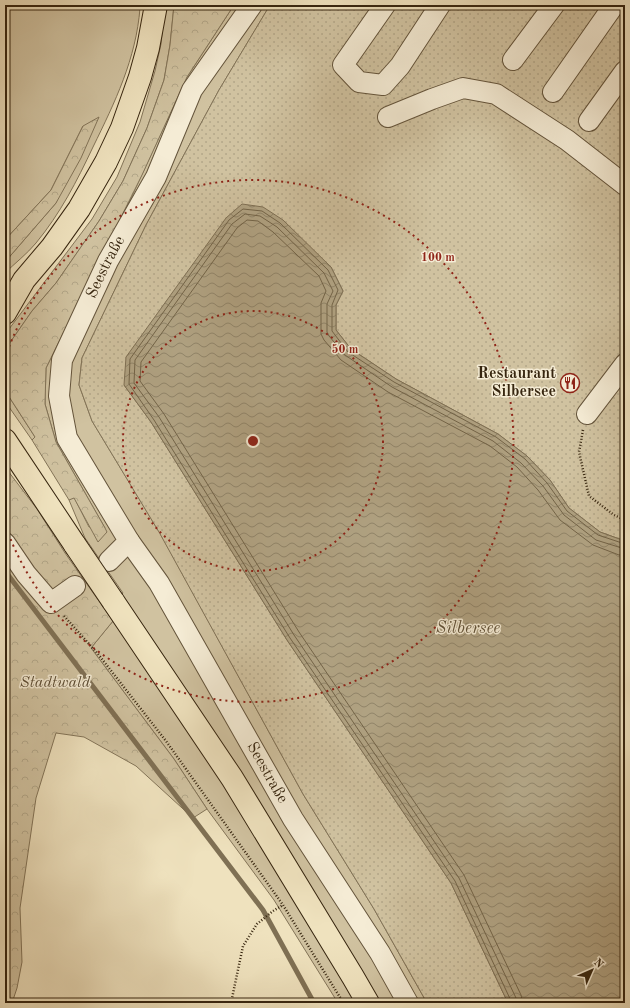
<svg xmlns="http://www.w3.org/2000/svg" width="630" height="1008" font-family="'Old Standard TT',serif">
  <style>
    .grass { fill: #d0c2a0; stroke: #837458 }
    .forest { fill: url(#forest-crowns); stroke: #837458 }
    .park { fill: url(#park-dots); stroke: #837458 }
    .water { fill: url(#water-waves); stroke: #7f7054 }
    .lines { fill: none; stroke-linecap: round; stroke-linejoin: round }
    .shore { stroke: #736448; stroke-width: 1 }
    .stream { stroke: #7f7054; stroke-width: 5 }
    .minor-casing { stroke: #64543b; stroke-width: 22 }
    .major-casing { stroke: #36250f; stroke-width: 24 }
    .highway-casing { stroke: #36250f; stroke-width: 24 }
    .path { stroke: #36250f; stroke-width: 2.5; stroke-dasharray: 1 2; stroke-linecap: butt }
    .minor { stroke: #f5ecd5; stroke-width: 20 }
    .major { stroke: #efe2be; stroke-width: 22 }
    .highway { stroke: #efe2be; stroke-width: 22 }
    .major-bridge-casing { stroke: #36250f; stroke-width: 24; stroke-linecap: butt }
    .major-bridge { stroke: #efe2be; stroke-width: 22 }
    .ring { fill: none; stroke: #8f2418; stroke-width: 2; stroke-dasharray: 2 4 }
    .labels { text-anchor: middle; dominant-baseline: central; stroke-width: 3; stroke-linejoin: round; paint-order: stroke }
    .street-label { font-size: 16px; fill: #36250f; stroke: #f5ecd5 }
    .poi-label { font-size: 16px; font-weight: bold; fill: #36250f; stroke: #f5ecd5; text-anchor: end }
    .park-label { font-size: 16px; font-style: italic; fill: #5c4c33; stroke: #f5ecd5 }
    .water-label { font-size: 17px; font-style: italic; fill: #615137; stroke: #f5ecd5 }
    .centre { fill: #8f2418; stroke: #f5ecd5; stroke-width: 2 }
    .ring-label { font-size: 12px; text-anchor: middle; font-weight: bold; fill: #8f2418; stroke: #f5ecd5; stroke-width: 3; stroke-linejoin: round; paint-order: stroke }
  </style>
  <defs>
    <pattern id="forest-crowns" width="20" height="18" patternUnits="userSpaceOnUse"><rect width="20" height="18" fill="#d0c2a0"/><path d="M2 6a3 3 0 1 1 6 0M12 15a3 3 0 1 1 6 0" fill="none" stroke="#b3a789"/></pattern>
    <pattern id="park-dots" width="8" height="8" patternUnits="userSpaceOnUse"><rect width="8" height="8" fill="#d0c2a0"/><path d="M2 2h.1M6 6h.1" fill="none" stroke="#b3a789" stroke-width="1.8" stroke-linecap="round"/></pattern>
    <pattern id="water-waves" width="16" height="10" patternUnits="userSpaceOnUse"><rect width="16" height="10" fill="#b0a282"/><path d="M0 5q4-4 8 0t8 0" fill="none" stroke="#908469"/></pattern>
  </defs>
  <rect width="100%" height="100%" fill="#efe2be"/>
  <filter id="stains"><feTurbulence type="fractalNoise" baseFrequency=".005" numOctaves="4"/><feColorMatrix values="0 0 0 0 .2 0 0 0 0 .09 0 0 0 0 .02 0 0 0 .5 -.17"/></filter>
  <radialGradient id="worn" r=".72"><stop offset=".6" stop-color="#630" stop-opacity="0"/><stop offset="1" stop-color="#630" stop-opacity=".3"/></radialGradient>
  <g class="grass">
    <path d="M5,5H139L140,8C136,59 115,102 93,147C77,181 60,214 36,243C27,254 15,263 5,273V262L56,203L83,126L51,190L5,240Z"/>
    <path d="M165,5H174L170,45L164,80L147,128L123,181L99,221L56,283L32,311L9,344L5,361L6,333L92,219L117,177L140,122L155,71L161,44Z"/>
    <path d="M234,5H270L219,90L146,225L82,358L79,385L92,421L161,535L303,794L374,909L427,1003H338L274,900L207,809L174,759L91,648L113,621L103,608L123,593L85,538L69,500L74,497L89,527L105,528L56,442L45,404L46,368L132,196L187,77Z"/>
    <path d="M5,364L6,392L35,437L32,440L9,407L5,398Z"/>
  </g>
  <g class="forest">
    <path d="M174,5H234L187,77L142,175L46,368L45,404L56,442L105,528L107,532L98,542L74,498L69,500L32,440L35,437L6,392L5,361L9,344L32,311L56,283L99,221L123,181L147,128L164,80L170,45Z"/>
    <path d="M99,117L81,158L56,203L5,262V240L51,190L83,126Z"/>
    <path d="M5,467L37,509L65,553L113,621L91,648L174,759L207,809L193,818L136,766L84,737L56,733L36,798L20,908L22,962L17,988L12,1003H5Z"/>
  </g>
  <path class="park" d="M270,5H625V541L600,532L569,508L550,480L527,456L498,434L396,379L351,349L336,330V305L343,291L331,267L322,260L124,385L151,422L287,640L451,883L508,1003H427L374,909L303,794L159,532L92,421L79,385L82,358L146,225L219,90Z"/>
  <path class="water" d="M242,204L263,207L283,220L331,267L343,291L336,305V330L351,349L396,379L498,434L527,456L550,480L569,508L600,532L625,541V1003H508L451,883L287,640L151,422L124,385L126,357L226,218Z"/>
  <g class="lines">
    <g class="shore">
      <path d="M512,1003L455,881L290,638L154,420L129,384L130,359L229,220L243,209L262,211L280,223L328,270L338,290L332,305V331L348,352L394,382L496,437L525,459L547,483L567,511L598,535L625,544"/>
      <path d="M517,1003L516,998L459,878L294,635L159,417L134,383L135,360L232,224L245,214L260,216L277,227L324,273L333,291L327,304V332L329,336L345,355L392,387L493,441L521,463L543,486L564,515L596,540L625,549"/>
      <path d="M523,1003L521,995L464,875L299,632L164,414L140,381L141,362L237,228L247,220L258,221L273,232L319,276L326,291L321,303V334L324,340L341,360L388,392L490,446L517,467L538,490L560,520L593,545L619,555H625"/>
    </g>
    <path class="stream" d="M5,571L263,910L314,1003"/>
    <defs>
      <g id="minor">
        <path d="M385,5L343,65L359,82L383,85L400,66L440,5"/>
        <path d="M513,60L554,5"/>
        <path d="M553,92L614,5"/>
        <path d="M388,117L432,99L463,88L496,94L567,140L625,185"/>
        <path d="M589,121L625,71"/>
        <path d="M587,414L625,364"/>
        <path id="s1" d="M129,541L159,583L293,819L380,953L408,1003"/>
        <path d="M5,543L26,574L51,603L75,586"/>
        <path id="s2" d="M109,561L129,541L67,438L59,396L62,360L108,261L156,177L192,90L252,5"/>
      </g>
      <g id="major">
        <path d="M5,440L75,545"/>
        <path d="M113,601L232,778L353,977L368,1003"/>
      </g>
      <path id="highway" d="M5,313L24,280L52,247L79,209L106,162L122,128L140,77L148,48L156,5"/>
    </defs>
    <use href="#minor" class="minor-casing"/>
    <use href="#major" class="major-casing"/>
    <use href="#highway" class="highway-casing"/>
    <g class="path">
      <path d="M583,430L579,452L589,496L614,515L625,520"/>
      <path d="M64,616L98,654L166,741L283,905L341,999"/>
      <path d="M231,1003L243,946L257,924L273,911L283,905"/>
    </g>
    <use href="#minor" class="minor"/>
    <use href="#major" class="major"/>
    <use href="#highway" class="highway"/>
    <defs>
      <path id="major-bridge" d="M75,545L113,601"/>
    </defs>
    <use href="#major-bridge" class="major-bridge-casing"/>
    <use href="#major-bridge" class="major-bridge"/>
  </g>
  <g class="ring">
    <circle cx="253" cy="441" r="130"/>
    <path d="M5 358A261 261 0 1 1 5 524"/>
  </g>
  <defs>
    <symbol id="restaurant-ring" viewBox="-11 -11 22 22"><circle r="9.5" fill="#f5ecd5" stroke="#8f2418" stroke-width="1.5"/><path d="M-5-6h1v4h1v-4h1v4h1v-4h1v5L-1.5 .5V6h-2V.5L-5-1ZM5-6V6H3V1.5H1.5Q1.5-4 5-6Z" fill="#8f2418"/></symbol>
  </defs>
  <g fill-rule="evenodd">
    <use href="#restaurant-ring" x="559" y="372" width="22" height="22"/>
  </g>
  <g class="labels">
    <g class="street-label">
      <text stroke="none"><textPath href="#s2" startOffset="330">Seestraße</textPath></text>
      <text stroke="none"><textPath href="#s1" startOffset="270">Seestraße</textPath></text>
    </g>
    <g class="poi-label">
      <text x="556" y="374">Restaurant<tspan x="556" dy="18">Silbersee</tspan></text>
    </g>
    <g class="park-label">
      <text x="55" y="683">Stadtwald</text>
    </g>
    <g class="water-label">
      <text x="468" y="628">Silbersee</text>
    </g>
  </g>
  <circle cx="253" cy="441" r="6" class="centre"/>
  <g class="ring-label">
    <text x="438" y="261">100 m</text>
    <text x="345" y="353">50 m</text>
  </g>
  <rect width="630" height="1008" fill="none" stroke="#efe2be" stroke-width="20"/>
  <rect x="6" y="6" width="618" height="996" fill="none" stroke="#36250f" stroke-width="2"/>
  <rect x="10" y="10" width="610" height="988" fill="none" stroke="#36250f"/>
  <g transform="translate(592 970) rotate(45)" stroke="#f5ecd5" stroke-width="3" paint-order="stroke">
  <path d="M0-3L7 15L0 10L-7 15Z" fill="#36250f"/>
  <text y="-6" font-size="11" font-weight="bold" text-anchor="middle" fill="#36250f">N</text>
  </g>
  <rect width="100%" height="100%" filter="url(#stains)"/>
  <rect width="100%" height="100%" fill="url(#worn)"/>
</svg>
